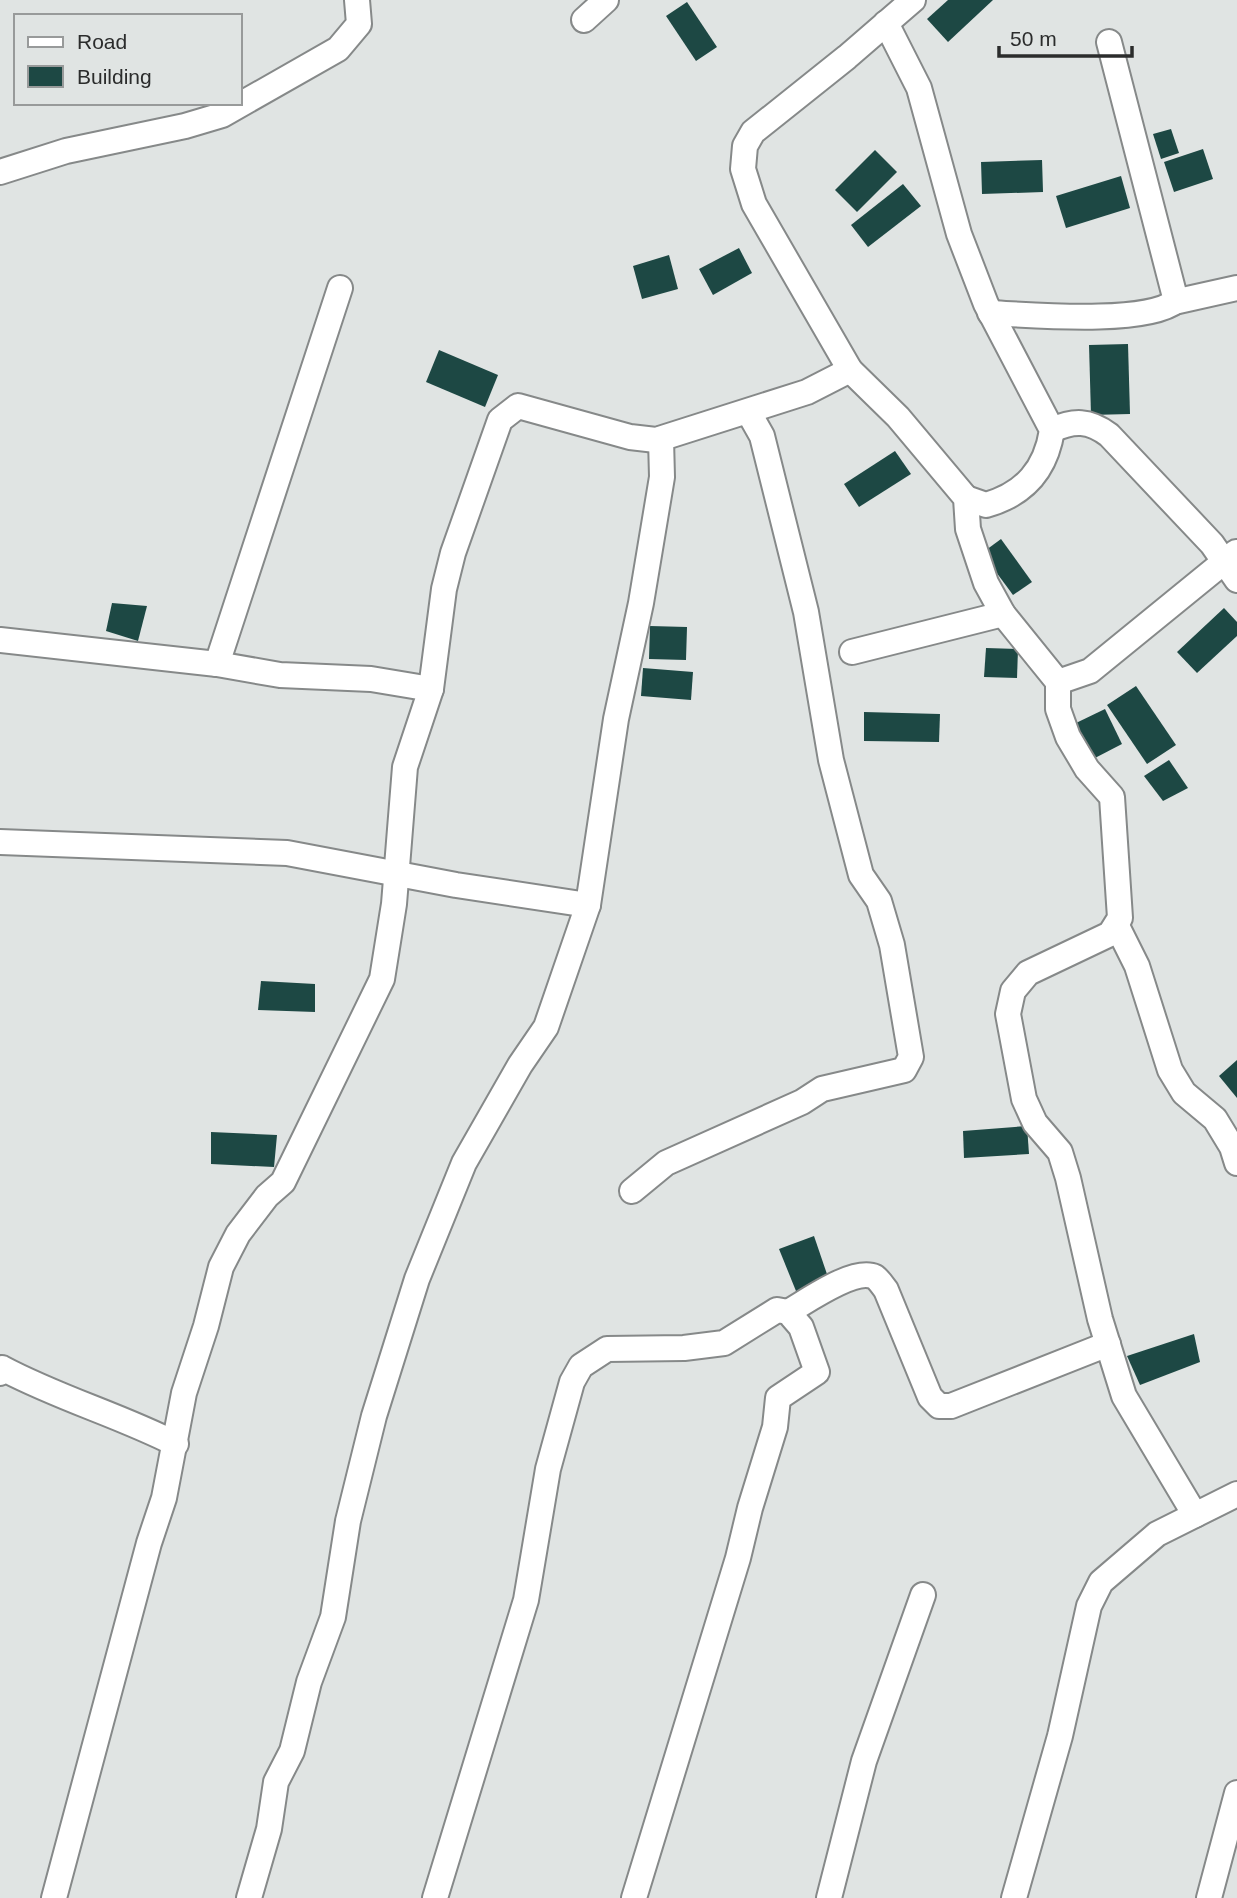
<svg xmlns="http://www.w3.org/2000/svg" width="1237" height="1898" font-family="Arial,sans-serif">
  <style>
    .building { fill: #1d4844 }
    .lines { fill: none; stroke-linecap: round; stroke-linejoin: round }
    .minor-casing { stroke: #868989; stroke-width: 28 }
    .minor { stroke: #fff; stroke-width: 24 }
  </style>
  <rect width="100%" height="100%" fill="#e0e4e3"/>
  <g class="building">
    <path d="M948,0H993L948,42L927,19Z"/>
    <path d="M687,2L717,47L696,61L666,16Z"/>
    <path d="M1171,129L1179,153L1161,159L1153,134Z"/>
    <path d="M1203,149L1213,179L1174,192L1164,162Z"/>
    <path d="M875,150L897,172L857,212L835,190Z"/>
    <path d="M1042,160L1043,192L982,194L981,162Z"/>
    <path d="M1121,176L1130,208L1066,228L1056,196Z"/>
    <path d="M903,184L921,206L868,247L851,225Z"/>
    <path d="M739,248L752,273L713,295L699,269Z"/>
    <path d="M669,255L678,289L642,299L633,266Z"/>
    <path d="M1128,344L1130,414L1091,415L1089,345Z"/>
    <path d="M439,350L498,375L485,407L426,382Z"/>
    <path d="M895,451L911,474L859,507L844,484Z"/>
    <path d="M1001,539L1032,582L1013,595L982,553Z"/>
    <path d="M112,603L147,606L138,641L106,631Z"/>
    <path d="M1224,608L1237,622V636L1197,673L1177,652Z"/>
    <path d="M650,626L687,627L686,660L649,659Z"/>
    <path d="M986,648L1018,649L1017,678L984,677Z"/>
    <path d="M643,668L693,672L691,700L641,696Z"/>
    <path d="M1136,686L1176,745L1147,764L1107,705Z"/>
    <path d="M1105,709L1122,744L1093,759L1076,723Z"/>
    <path d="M864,712L940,714L939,742L864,741Z"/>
    <path d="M1169,760L1188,788L1163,801L1144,776Z"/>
    <path d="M261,981L315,984V1012L258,1010Z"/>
    <path d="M1237,1060V1098L1219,1076Z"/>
    <path d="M1027,1126L1029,1154L964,1158L963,1131Z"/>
    <path d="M211,1132L277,1135L274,1167L211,1164Z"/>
    <path d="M814,1236L830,1283L798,1296L779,1249Z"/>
    <path d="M1194,1334L1200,1362L1140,1385L1127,1356Z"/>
  </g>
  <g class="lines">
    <defs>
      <g id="minor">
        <path d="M913,0L847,57L753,132L745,146L743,169L754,204L850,370L898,417L966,498L968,529L986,583L1003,614L1058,682V709L1068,737L1087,769L1112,797L1120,918L1110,934L1028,973L1013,991L1008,1014L1024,1099L1035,1123L1060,1152L1068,1178L1100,1319L1124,1396L1195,1515"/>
        <path d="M584,20L606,0"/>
        <path d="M886,23L919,88L959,234L986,304L1052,430C1046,469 1025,494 986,505L966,498"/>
        <path d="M0,172L66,151L185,126L222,115L338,49L359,24L357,0"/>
        <path d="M1174,302L1237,288"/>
        <path d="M990,313C1030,315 1146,325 1176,301L1109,42"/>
        <path d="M1052,430C1074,420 1089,420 1109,435L1212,544L1237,580"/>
        <path d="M0,640L217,664L280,675L371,679L431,689"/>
        <path d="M852,652L1003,614"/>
        <path d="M217,664L340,288"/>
        <path d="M1058,682L1090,671L1236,552"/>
        <path d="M0,842L287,853L456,885L588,905"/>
        <path d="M1117,926L1137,966L1170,1070L1184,1093L1215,1119L1232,1147L1237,1163"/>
        <path d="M632,1191L666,1163L802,1102L822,1089L904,1070L911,1057L892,945L879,901L861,875L831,760L806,612L762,436L749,413"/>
        <path d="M788,1312C806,1302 854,1267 875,1277C879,1280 883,1286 886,1290L930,1397L939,1406H951L1108,1344"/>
        <path d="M0,1373L2,1368C58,1398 119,1415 176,1444"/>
        <path d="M54,1898L149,1543L164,1498L184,1393L206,1326L221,1267L238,1234L267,1196L283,1182L382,979L394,904L405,767L431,689L444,589L453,553L500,420L518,406L630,437L656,440L807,392L850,370"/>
        <path d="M249,1898L269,1829L276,1782L292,1751L309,1682L333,1617L348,1521L374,1416L417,1279L464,1163L520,1065L546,1027L588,905L616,719L641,603L662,477L661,439"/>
        <path d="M435,1898L526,1600L548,1469L572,1382L581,1366L607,1349L684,1348L724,1343L777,1310L788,1312L801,1327L817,1372L778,1398L775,1427L750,1508L738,1558L634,1898"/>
        <path d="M829,1898L864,1761L923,1595"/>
        <path d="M1014,1898L1060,1736L1089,1606L1101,1582L1157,1534L1237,1494"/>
        <path d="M1209,1898L1237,1793"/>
      </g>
    </defs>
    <use href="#minor" class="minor-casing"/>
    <use href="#minor" class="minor"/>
  </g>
  <rect x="14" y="14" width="228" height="91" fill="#e0e4e3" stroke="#989a9a" stroke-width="2"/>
  <rect x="28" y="37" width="35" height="10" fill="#ffffff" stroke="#989a9a" stroke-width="2"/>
  <text x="77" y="49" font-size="21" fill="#2b2c2c">Road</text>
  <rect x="28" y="66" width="35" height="21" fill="#1d4844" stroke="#989a9a" stroke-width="2"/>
  <text x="77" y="84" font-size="21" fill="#2b2c2c">Building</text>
  <path d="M999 46v10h133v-10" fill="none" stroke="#2b2c2c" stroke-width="3.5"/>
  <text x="1010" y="46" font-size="21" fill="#2b2c2c" stroke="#e0e4e3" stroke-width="5" paint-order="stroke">50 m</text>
</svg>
